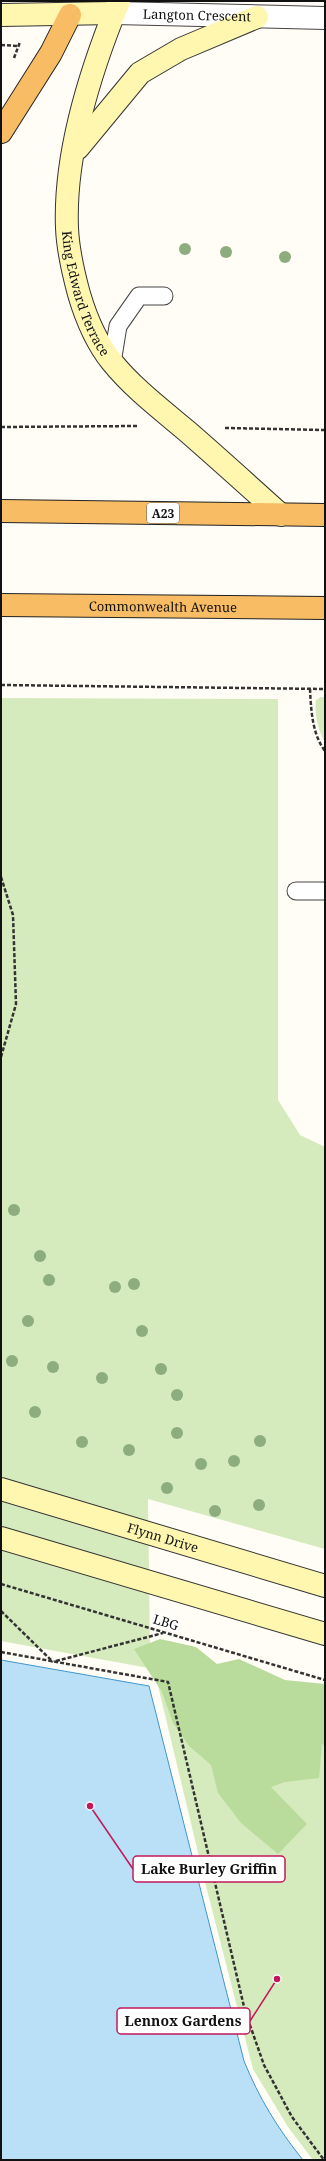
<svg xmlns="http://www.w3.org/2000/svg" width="326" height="2161" font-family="'Noto Serif',serif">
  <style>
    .green { fill: #d5ebbd }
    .forest { fill: #b9dc9c }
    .water { fill: #b9e0f7; stroke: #3f96cf }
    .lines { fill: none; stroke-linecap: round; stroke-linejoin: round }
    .service-casing { stroke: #444; stroke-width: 19 }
    .minor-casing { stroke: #444; stroke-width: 24 }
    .secondary-casing { stroke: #333; stroke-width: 24 }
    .trunk-casing { stroke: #222; stroke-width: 24 }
    .path { stroke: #333; stroke-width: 2.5; stroke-dasharray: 4 2; stroke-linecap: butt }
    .service { stroke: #fff; stroke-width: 17 }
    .minor { stroke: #fff; stroke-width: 22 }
    .secondary { stroke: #fff6b0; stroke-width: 22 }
    .trunk { stroke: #f7bc64; stroke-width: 22 }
    .tree { fill: #8dad7f }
    .labels { text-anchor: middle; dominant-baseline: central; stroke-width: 4; stroke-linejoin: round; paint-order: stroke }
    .shield { fill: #fff; stroke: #585858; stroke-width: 1 }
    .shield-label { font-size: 12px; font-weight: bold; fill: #111 }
    .street-label { font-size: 13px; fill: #111; stroke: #fff }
    .leader { fill: none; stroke: #c2185b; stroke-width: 1.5 }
    .callout-dot { fill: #c2185b; stroke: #fff; stroke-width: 1.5 }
    .callout { fill: #fff; stroke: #c2185b; stroke-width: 1.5 }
    .callout-label { font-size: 14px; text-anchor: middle; font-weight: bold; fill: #111 }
  </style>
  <rect width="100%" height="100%" fill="#fffdf5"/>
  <g class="green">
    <path d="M321,697H325V743C318,729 314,715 316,700Z"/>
    <path d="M1,698L278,699V1100L300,1135L325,1147V1549L148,1499L150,1649L325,1698V2160H313L288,2127L253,2069L207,1890L154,1669L1,1641Z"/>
  </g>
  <path class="forest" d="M160,1639L196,1647L217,1664L239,1659L285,1680L325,1684V1746L322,1744L319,1778L285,1782L271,1787L307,1824L278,1854L241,1823L218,1793L211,1765L189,1746L173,1723L162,1692L134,1649Z"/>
  <path class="water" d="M1,1660L149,1686L244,2061C259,2098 278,2129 303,2160H1Z"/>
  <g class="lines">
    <defs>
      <g id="service">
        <path d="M112,363L118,326L139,296H164"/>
        <path d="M296,891H325"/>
      </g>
      <g id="minor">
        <path id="s1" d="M114,13L325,18"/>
      </g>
      <g id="secondary">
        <path id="s2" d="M119,1C91,69 64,154 67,228C68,251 73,272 79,294C86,318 96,342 112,362C133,388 162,410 188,432C219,459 250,487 281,515"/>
        <path d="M1,15L114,13"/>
        <path d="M78,148L140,73L181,49L257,17"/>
        <path id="s3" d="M1,1489L325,1586"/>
        <path d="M1,1538L325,1634"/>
      </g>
      <g id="trunk">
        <path d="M1,132L51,53L70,15"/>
        <path d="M1,511L325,515"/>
        <path id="s4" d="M1,605L325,608"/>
      </g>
    </defs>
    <use href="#service" class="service-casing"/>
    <use href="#minor" class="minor-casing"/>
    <use href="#secondary" class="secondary-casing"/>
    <use href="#trunk" class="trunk-casing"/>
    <g class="path">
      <path d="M1,45L19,46"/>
      <path d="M14,58L20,42"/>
      <path d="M1,427L138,426"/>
      <path d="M225,428L325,430"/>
      <path d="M1,685L325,689"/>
      <path d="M310,689C311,709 312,734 325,751"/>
      <path d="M1,877L13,915L16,1004L1,1057"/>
      <path d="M1,1584L325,1680"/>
      <path d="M1,1611L53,1662"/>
      <path d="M1,1652L168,1682L245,2011L264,2065L292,2117L324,2160"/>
      <path d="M56,1661L163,1633"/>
    </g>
    <use href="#service" class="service"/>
    <use href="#minor" class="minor"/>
    <use href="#secondary" class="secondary"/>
    <use href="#trunk" class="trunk"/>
  </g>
  <g class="tree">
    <circle cx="185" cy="249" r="6"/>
    <circle cx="226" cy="252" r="6"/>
    <circle cx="285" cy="257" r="6"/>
    <circle cx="14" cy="1210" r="6"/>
    <circle cx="40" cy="1256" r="6"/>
    <circle cx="49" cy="1280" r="6"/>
    <circle cx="134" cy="1284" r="6"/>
    <circle cx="115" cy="1287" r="6"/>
    <circle cx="28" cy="1321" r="6"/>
    <circle cx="142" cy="1331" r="6"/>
    <circle cx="12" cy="1361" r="6"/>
    <circle cx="53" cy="1367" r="6"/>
    <circle cx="161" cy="1369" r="6"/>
    <circle cx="102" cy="1378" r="6"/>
    <circle cx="177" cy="1395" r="6"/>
    <circle cx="35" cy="1412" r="6"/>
    <circle cx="177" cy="1433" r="6"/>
    <circle cx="260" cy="1441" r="6"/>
    <circle cx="82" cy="1442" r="6"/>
    <circle cx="129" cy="1450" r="6"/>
    <circle cx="234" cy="1461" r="6"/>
    <circle cx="201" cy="1464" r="6"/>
    <circle cx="167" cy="1488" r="6"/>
    <circle cx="259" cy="1505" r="6"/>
    <circle cx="215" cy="1511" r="6"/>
  </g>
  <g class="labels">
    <rect class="shield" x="147" y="503" width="32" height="20" rx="3"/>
    <g class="shield-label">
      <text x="163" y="513">A23</text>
    </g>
    <g class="street-label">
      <text stroke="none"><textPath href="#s1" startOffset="83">Langton Crescent</textPath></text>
      <text stroke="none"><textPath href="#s2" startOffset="303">King Edward Terrace</textPath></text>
      <text stroke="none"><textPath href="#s4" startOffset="162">Commonwealth Avenue</textPath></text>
      <text stroke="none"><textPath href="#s3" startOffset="169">Flynn Drive</textPath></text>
      <text transform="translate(166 1622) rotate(17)">LBG</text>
    </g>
  </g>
  <path class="leader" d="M90 1806L133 1869M277 1979L250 2021"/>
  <g class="callout-dot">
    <circle cx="90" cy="1806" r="4"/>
    <circle cx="277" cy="1979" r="4"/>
  </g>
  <g class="callout">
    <rect x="133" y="1856" width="152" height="26" rx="4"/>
    <rect x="117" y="2008" width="133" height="26" rx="4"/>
  </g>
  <g class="callout-label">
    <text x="209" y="1874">Lake Burley Griffin</text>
    <text x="183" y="2026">Lennox Gardens</text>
  </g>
  <rect width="326" height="2161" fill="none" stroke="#111111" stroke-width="4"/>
</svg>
